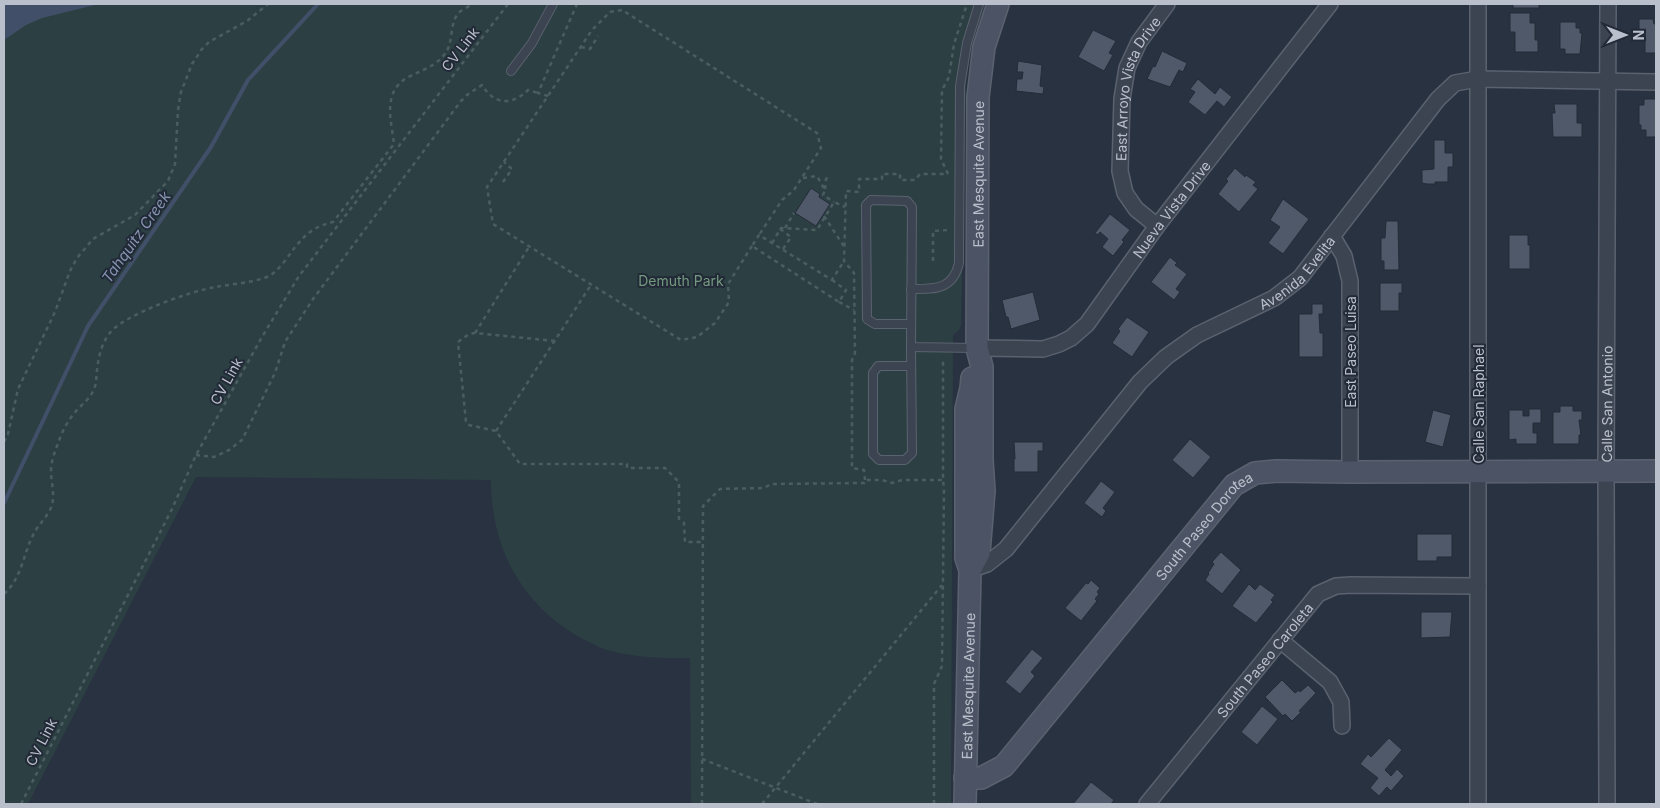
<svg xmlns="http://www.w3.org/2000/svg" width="1660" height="808" font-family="Inter,sans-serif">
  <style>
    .green { fill: #2c4043 }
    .water { fill: #414f69 }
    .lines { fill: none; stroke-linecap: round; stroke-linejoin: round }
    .stream { stroke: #414f69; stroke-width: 4 }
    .building { fill: #50596a; stroke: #242b39 }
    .lane-casing { stroke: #5b626f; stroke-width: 10 }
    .street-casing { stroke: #5b626f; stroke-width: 18 }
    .secondary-casing { stroke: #5b626f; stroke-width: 24 }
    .path { stroke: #4c5d61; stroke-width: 2.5; stroke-dasharray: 4 4; stroke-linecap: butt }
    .lane { stroke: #3d4451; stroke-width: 8 }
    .street { stroke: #3d4451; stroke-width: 15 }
    .secondary { stroke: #4c5364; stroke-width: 21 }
    .labels { text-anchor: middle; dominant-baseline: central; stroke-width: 4; stroke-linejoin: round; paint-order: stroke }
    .street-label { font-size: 14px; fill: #bac0cb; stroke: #222937 }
    .park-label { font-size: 14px; fill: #749a7f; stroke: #222937 }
    .water-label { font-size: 15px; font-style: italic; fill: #8594b0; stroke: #222937 }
  </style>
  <rect width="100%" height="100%" fill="#293241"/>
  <path class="green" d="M4,4H985L971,47L966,82L961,325L959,330L953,335L951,804H691L690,658C665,658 636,658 611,651C601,649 592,643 583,639C522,606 491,548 491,480L196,477L28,804H4Z"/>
  <path class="water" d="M4,4H99L42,18L26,25L4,40Z"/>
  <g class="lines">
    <path class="stream" d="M4,503L88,326L211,147L248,80L318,4"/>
  </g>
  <g class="building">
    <rect x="1513" y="4" width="26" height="4"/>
    <path d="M1510,13H1530V23H1535V40H1538V52H1515V32H1510Z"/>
    <path d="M1639,19H1653L1654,24H1656V53H1645V33H1639Z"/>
    <path d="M1560,22H1576V28H1580V33H1582L1580,54H1565V49H1560Z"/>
    <path d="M1093,30L1116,41L1109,53L1113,55L1104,71L1078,57Z"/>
    <path d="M1162,51L1187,63L1183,72L1179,70L1170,87L1147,79L1153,66L1155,67Z"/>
    <path d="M1018,61L1042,65L1040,86L1044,87L1043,94L1016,91L1017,79H1022L1023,72H1017Z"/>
    <path d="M1198,79L1215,94L1220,87L1232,97L1224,107L1217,101L1205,115L1188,102L1195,92L1190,89Z"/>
    <path d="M1644,99H1656V137H1646V130H1641V125H1639V105H1644Z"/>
    <path d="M1554,104H1577V123H1582V137H1553L1552,113H1555Z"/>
    <path d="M1434,140H1445V153H1453V167H1448V182H1435V184H1427L1422,183V170L1434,169Z"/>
    <path d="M1235,168L1245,177L1246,175L1256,182L1253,185L1258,189L1239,212L1218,194L1228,181L1226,179Z"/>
    <path d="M811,188L820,194L819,197L830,204L816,226L795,213Z"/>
    <path d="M1283,199L1309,219L1283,254L1268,243L1280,227L1270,220Z"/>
    <path d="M1110,214L1130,230L1122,240L1124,242L1113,256L1102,247L1108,239L1100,232L1098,235L1095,233Z"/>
    <path d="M1386,221H1398L1399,270H1384V261H1381V238H1385Z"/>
    <path d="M1509,235H1528V245H1530V269H1509Z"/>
    <path d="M1170,257L1177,263L1175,265L1187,274L1176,289L1180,292L1174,300L1151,282Z"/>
    <path d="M1380,283H1402V293H1399V311H1380Z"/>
    <path d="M1033,292L1040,320L1011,329L1008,317H1006L1002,300Z"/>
    <path d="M1312,304H1323V314H1319L1320,333H1323V357H1299V314H1312Z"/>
    <path d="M1127,317L1149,332L1132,357L1112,343L1120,331L1118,329Z"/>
    <path d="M1560,406H1573V411H1582V420H1579L1581,435H1579V444H1553V412H1560Z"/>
    <path d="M1529,409H1541V423H1533V433H1537V444H1516V439L1509,440V410H1523V416H1529Z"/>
    <path d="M1433,410L1451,415L1443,447L1425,442Z"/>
    <path d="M1190,439L1211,457L1193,478L1172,460Z"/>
    <path d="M1014,442H1043V451H1038V472H1014V459H1015Z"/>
    <path d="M1101,481L1115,492L1103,508L1106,511L1102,517L1084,503Z"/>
    <path d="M1417,534H1452V557H1437V561H1417Z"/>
    <path d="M1221,552L1241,570L1222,594L1205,580L1209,574L1208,573L1214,564L1212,562Z"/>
    <path d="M1091,580L1100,588L1097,592L1099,594L1095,599L1097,601L1081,621L1065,608L1086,583L1088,584Z"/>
    <path d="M1249,584L1255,590L1260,584L1275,595L1271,600L1273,602L1256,623L1232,606Z"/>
    <path d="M1421,612H1452L1450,637L1421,638Z"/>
    <path d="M1032,649L1043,658L1031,672L1035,676L1020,694L1005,682Z"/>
    <path d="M1282,680L1295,693L1299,690L1300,692L1308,685L1316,693L1299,711L1301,712L1292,721L1285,714L1283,716L1265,697Z"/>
    <path d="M1262,706L1278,719L1257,745L1241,732Z"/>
    <path d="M1389,738L1402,750L1385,770L1391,776L1397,769L1404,776L1391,791L1387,787L1379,796L1370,788L1378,778L1360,764L1368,754L1371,757Z"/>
    <path d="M1091,782L1114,800L1111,804H1073Z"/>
  </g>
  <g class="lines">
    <defs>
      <g id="lane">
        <path d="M511,71L532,43L553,4"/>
        <path d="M911,289C935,289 953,290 959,263L960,86L967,43L979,4"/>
        <path d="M911,324H875L867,319L866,205L871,200L907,201L912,207L911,347L975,348"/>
        <path d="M911,347L912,453L905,460H879L873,454V373L878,366H911"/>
      </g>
      <g id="street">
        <path d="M1478,4V804"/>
        <path id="s1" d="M1157,226L1136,209L1125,193L1120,171L1122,99L1127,68L1139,42L1167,4"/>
        <path d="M1332,236L1344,256L1350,281V472"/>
        <path id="s2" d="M977,348L1043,349L1059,344L1071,338L1087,324L1157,226L1330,4"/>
        <path id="s3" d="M970,570L987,564L1006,549L1140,382L1166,357L1197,335L1274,298L1300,278L1438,99L1455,83L1478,79L1656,82"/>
        <path d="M1280,640L1330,682L1341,702L1342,726"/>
        <path id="s4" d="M1147,804L1318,594L1336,586L1351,585L1478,586"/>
        <path id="s5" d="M1607,804L1606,472L1608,4"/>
      </g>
      <g id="secondary">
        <path id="s6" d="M970,570L979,553L984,491L982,460V367L977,348L978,97L984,47L998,4"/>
        <path id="s7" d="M965,778H981L1004,766L1234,485L1255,473L1276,471L1350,472L1656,471"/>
        <path id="s8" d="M965,804L970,570L966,558V409L971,388L972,378"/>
      </g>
    </defs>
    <use href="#lane" class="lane-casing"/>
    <use href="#street" class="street-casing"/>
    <use href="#secondary" class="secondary-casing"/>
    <g class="path">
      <path d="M581,47L590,49L598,36"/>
      <path d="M548,96L538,93L577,4"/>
      <path d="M948,174L941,159L942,90L949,77L954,44L967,4"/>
      <path d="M803,178L817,176L825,190L823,195L834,202"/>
      <path d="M503,182L512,169L504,162"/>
      <path d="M825,189L826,179L828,177"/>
      <path d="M824,216L845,248"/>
      <path d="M785,228L794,213"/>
      <path d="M780,229L791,237L783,249"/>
      <path d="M772,243L781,228L817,230L834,202L845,207"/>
      <path d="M752,246L728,284L729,302L715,323L697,337L681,340L493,224L487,187L592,30L610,12L622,10L817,133L821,148L794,190L782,200L759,235"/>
      <path d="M933,261V231L949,230"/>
      <path d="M832,280L846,290L839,302L752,246L759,235L832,280L844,261"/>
      <path d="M839,302L854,310"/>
      <path d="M475,333L529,247"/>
      <path d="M555,341L475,333L469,334L458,342L466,422L469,425L496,431L520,464H627V468H665L679,482V519L684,523L685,542H703"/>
      <path d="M496,431L591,285"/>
      <path d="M4,442L8,434L18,389L55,312L70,271L77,258L93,239L135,215L168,181L175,164L178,110L181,92L192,64L202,49L209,42L247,21L268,4"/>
      <path d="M196,455L214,457L229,450L242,440L275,373L285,342L313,299L461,101L467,95L482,85C494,105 512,106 528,90L538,93"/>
      <path d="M865,480L864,470L852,468V360L855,353L854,273L844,261L846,191L859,192V179H882V174H900V180H915L920,174H948"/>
      <path d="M4,594C22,578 23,554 34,533C39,524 49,515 52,505C55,494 51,482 51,471C51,461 55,451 59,441C62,432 67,422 73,415C80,405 90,400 94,389C97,383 96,376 97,370C99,352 104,334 120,324C142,309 189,292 215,287C232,284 251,283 267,277C274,274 279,268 284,262C299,242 307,228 333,222L394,144C392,125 384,100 399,84C403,79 412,75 419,72C428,68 438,63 444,55C454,43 449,27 457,15C460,10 468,7 473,4"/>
      <path d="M702,759L817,804"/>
      <path d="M21,804L172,509L196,455L262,337L299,276L508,4"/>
      <path d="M702,804L703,506L720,489L764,488L771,484L864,483L865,480H882L892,483L902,480H943"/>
      <path d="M762,804L942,585"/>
      <path d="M934,804V684L942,666L944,489L943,480V358"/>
    </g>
    <use href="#lane" class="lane"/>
    <use href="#street" class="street"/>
    <use href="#secondary" class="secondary"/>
  </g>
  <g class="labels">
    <g class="street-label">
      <text transform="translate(460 49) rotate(-52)">CV Link</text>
      <text stroke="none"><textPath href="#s1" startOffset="155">East Arroyo Vista Drive</textPath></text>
      <text stroke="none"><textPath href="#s6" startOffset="399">East Mesquite Avenue</textPath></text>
      <text stroke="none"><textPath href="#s2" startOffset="260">Nueva Vista Drive</textPath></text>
      <text stroke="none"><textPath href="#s3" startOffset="450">Avenida Evelita</textPath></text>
      <text transform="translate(1350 352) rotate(-90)">East Paseo Luisa</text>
      <text transform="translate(226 381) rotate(-61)">CV Link</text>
      <text transform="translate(1478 404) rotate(-90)">Calle San Raphael</text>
      <text stroke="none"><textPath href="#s5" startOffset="400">Calle San Antonio</textPath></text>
      <text stroke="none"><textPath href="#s7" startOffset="355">South Paseo Dorotea</textPath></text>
      <text stroke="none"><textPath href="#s4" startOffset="186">South Paseo Caroleta</textPath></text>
      <text stroke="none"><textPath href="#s8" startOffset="118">East Mesquite Avenue</textPath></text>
      <text transform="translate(41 742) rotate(-63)">CV Link</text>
    </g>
    <g class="park-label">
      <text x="681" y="280">Demuth Park</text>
    </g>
    <g class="water-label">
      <text transform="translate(136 237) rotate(-55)">Tahquitz Creek</text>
    </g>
  </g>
  <rect width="1660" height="808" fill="none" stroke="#bac0cb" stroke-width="10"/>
  <g transform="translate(1625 35) rotate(90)" stroke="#222937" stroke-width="4" paint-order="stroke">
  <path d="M0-4L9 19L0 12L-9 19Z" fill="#bac0cb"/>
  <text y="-8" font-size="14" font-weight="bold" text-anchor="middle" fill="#bac0cb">N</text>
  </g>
</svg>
